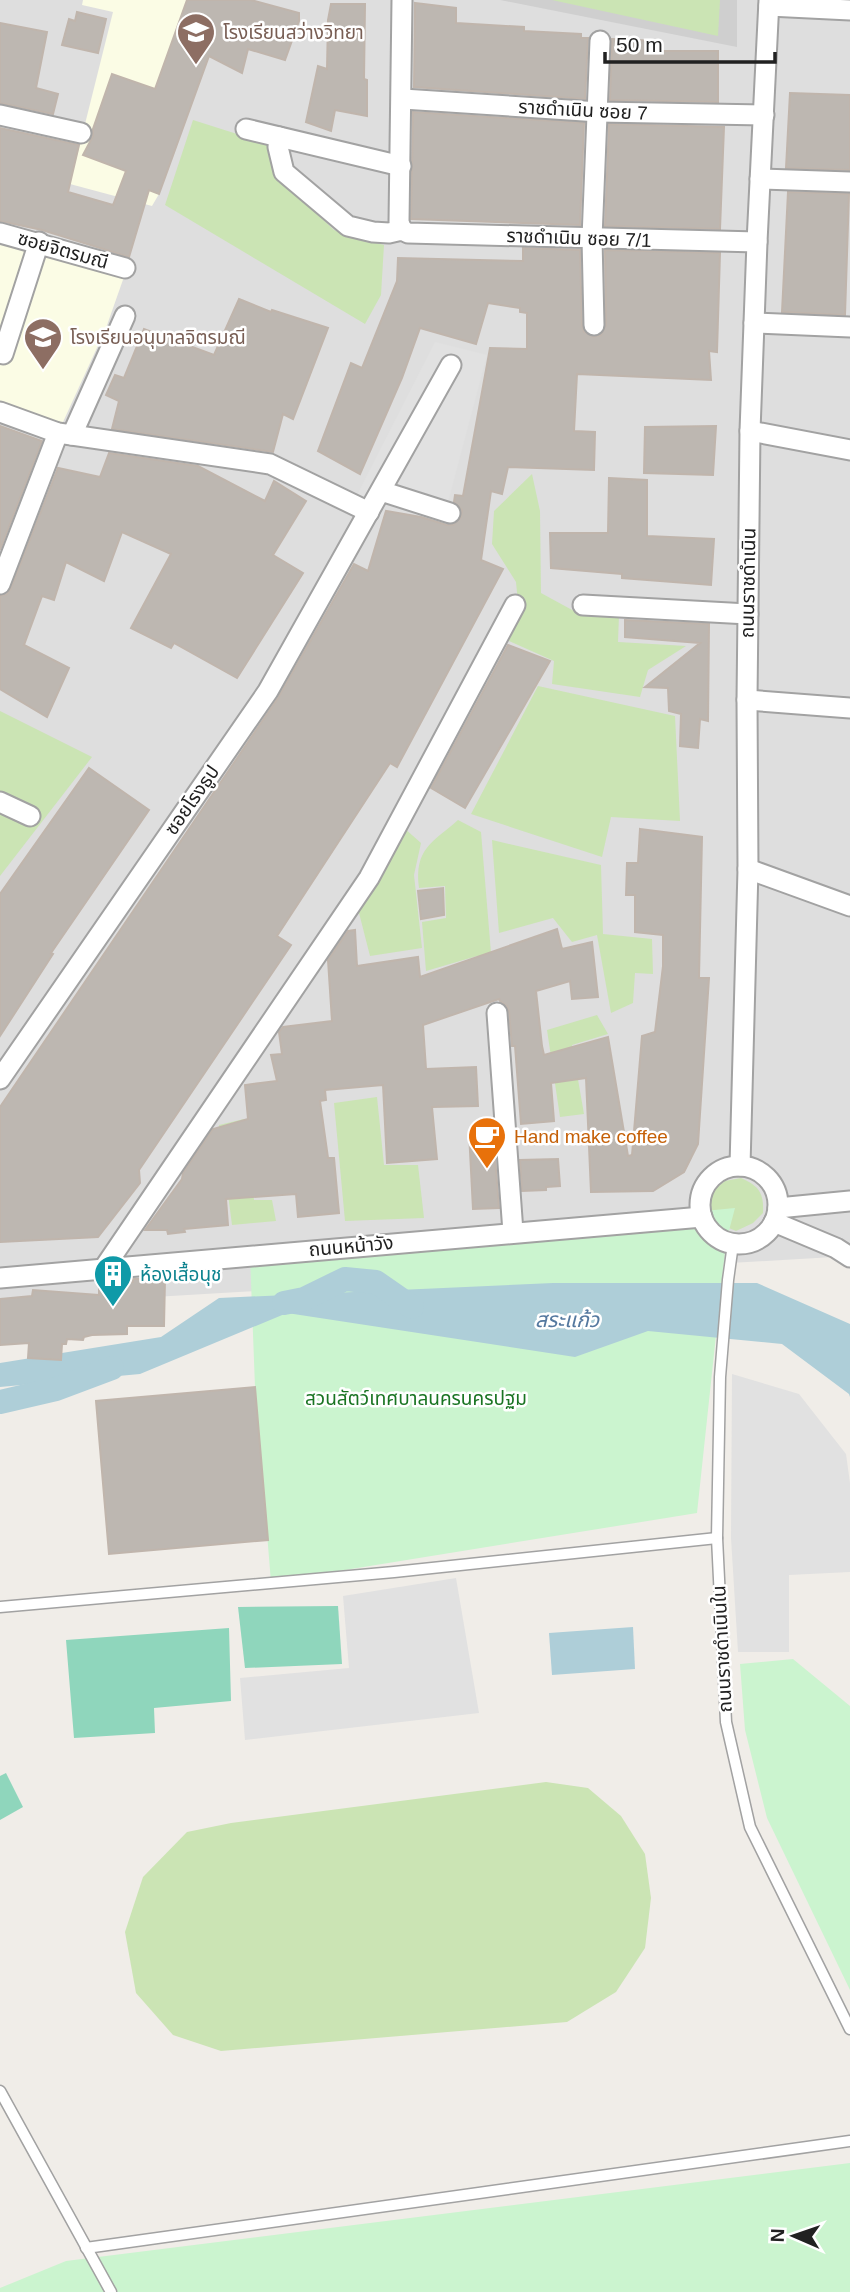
<svg xmlns="http://www.w3.org/2000/svg" width="850" height="2292" font-family="Arial,'Noto Sans Thai',sans-serif">
  <style>
    .residential { fill: #dedede }
    .education { fill: #fbfce5 }
    .religious { fill: #cfcfcf }
    .grass { fill: #cbe4b4 }
    .park { fill: #cbf4cf }
    .pitch { fill: #8fd6bc }
    .parking { fill: #e1e1e1 }
    .water { fill: #aeced8 }
    .lines { fill: none; stroke-linecap: round; stroke-linejoin: round }
    .canal { stroke: #aeced8; stroke-width: 24 }
    .building { fill: #bdb7b1; stroke: #c0b5ac; stroke-width: 2 }
    .service-casing { stroke: #a2a2a2; stroke-width: 13 }
    .minor-casing { stroke: #a2a2a2; stroke-width: 23 }
    .service { stroke: #fff; stroke-width: 10 }
    .minor { stroke: #fff; stroke-width: 19 }
    .labels { text-anchor: middle; dominant-baseline: central; stroke-width: 5; stroke-linejoin: round; paint-order: stroke }
    .education-label { font-size: 19px; fill: #785e54; stroke: #fff; text-anchor: start }
    .street-label { font-size: 19px; fill: #212121; stroke: #fff }
    .food-label { font-size: 19px; fill: #c56008; stroke: #fff; text-anchor: start }
    .culture-label { font-size: 19px; fill: #0d838f; stroke: #fff; text-anchor: start }
    .park-label { font-size: 19px; fill: #197422; stroke: #fff }
    .water-label { font-size: 21px; font-style: italic; fill: #54789f; stroke: #fff }
  </style>
  <rect width="100%" height="100%" fill="#f0ede8"/>
  <path class="residential" d="M0,0H850V1256L0,1306Z"/>
  <g class="education">
    <path d="M83,0H229L159,194L152,206L70,184L113,12L82,5Z"/>
    <path d="M0,240L125,274L106,328L58,433L0,413Z"/>
  </g>
  <path class="religious" d="M500,0H737V47Z"/>
  <g class="grass">
    <path d="M552,0H720L718,36Z"/>
    <path d="M193,120L269,144L276,175L334,230L384,245L381,295L365,324L165,205Z"/>
    <path d="M532,474L540,511L541,593L574,611L619,615L618,642L686,646L648,670L640,697L552,684L554,661L509,641L519,613L516,582L492,544L494,511Z"/>
    <path d="M538,686L675,716L680,821L611,817L602,857L471,814Z"/>
    <path d="M0,711L92,757L0,876Z"/>
    <path d="M458,820L481,832L492,965L483,968L477,956L426,971L422,922L446,918L445,886L419,888C414,849 432,843 458,820Z"/>
    <path d="M404,828L421,843L414,875L422,948L370,956L358,909Z"/>
    <path d="M492,840L601,865L603,934L652,939L653,974L635,973L633,1003L611,1013L597,935L572,942L553,918L499,933Z"/>
    <path d="M597,1015L608,1034L572,1045L584,1114L560,1117L547,1030Z"/>
    <path d="M377,1097L384,1165H418L424,1218L345,1221L334,1103Z"/>
    <path d="M244,1119L254,1200H272L276,1221L232,1225L219,1125Z"/>
    <path d="M741,1178C759,1186 764,1193 763,1213L753,1223L736,1231L717,1223L709,1206L711,1192L725,1181Z"/>
    <path d="M546,1782L588,1788L621,1816L645,1854L651,1898L645,1948L616,1992L567,2022L221,2051L173,2035L136,1993L125,1932L143,1877L187,1832L231,1823Z"/>
  </g>
  <g class="park">
    <path d="M735,1208L726,1242L697,1513L271,1582L255,1387L250,1255Z"/>
    <path d="M793,1659L850,1706V1990L767,1818L745,1730L740,1664Z"/>
    <path d="M850,2163V2292H0V2288L66,2261Z"/>
  </g>
  <g class="pitch">
    <path d="M338,1606L342,1664L245,1668L238,1607Z"/>
    <path d="M229,1628L231,1701L154,1708L155,1733L74,1738L66,1640Z"/>
    <path d="M6,1773L23,1807L0,1820V1776Z"/>
  </g>
  <g class="parking">
    <path d="M435,342L487,355L448,502L431,507L355,499Z"/>
    <path d="M732,1374L799,1394L846,1454L850,1483V1572L789,1575V1652H738L731,1538Z"/>
    <path d="M456,1578L479,1713L245,1740L240,1678L349,1668L343,1596Z"/>
  </g>
  <g class="water">
    <path d="M553,1283H757L850,1324V1397L849,1394L782,1344L648,1331L575,1357L287,1313L140,1374L0,1387V1363L161,1337L219,1298Z"/>
    <path d="M633,1627L635,1669L552,1675L549,1633Z"/>
  </g>
  <g class="lines">
    <g class="canal">
      <path d="M284,1303L304,1299L345,1279L376,1282L412,1307"/>
      <path d="M0,1402L56,1389L112,1368"/>
    </g>
  </g>
  <g class="building">
    <path d="M187,0H251L299,13V21L285,60L248,49L242,73L209,56L159,194L149,190L129,257L42,230L0,221V128L79,145L68,192L113,205L126,171L83,155L93,136V129L112,74L155,89Z"/>
    <path d="M415,3L456,8V23L524,27V31L581,34V38H588L585,99L414,87Z"/>
    <path d="M331,4H365L364,79L367,80V116L335,110L331,131L306,122L318,66L327,69L328,20Z"/>
    <path d="M77,12L106,19L98,53L62,45L69,19L75,21Z"/>
    <path d="M0,23L47,32L36,88L58,94L53,114L0,103Z"/>
    <path d="M612,39L658,41V51H718V102L610,100Z"/>
    <path d="M790,93L850,95V170L786,168Z"/>
    <path d="M413,112L584,123L580,225L411,219Z"/>
    <path d="M609,124L724,127L720,229L605,226Z"/>
    <path d="M788,192L849,194L845,315L782,312Z"/>
    <path d="M523,248L580,250L582,325L584,332L594,337L601,335L606,325L605,250L720,253L717,352L709,351L711,380L577,374L574,431L595,432L594,470L508,467L502,494L491,491L481,560L503,569L397,767L390,763L277,936L291,945L139,1170L140,1183L98,1237L0,1242V1107L278,698L354,564L368,571L386,511L421,517L447,525H453L461,517L462,510L454,502L455,495L463,496L490,348L527,349V313L520,312V308L488,303L476,344L420,328L402,378L360,474L318,451L351,363L362,368L397,281L398,258L523,261Z"/>
    <path d="M239,299L271,312L272,310L328,328L293,419L283,414L273,452L112,429L119,401L106,395L115,375L124,378L144,329L214,355Z"/>
    <path d="M0,426L42,441L0,550Z"/>
    <path d="M716,426L713,475L644,473L645,427Z"/>
    <path d="M109,453L198,466L265,501L274,481L306,501L273,555L303,573L237,678L174,643L171,648L131,628L171,554L122,532L104,581L66,562L54,600L42,596L24,645L69,668L47,717L0,689V596L7,594L11,588L58,468L100,477Z"/>
    <path d="M609,478L647,480V536L714,539L711,585L622,578V574L551,568L550,533H608Z"/>
    <path d="M625,620L709,624L708,721L700,719L698,748L680,746L681,714L669,711L668,688L645,687L700,643L625,637Z"/>
    <path d="M508,645L550,661L465,808L431,788Z"/>
    <path d="M89,768L149,810L51,953L53,954L0,1036V894Z"/>
    <path d="M640,829L702,837L699,978H709L698,1144L684,1172L653,1191L591,1192L586,1078L551,1083L554,1121L521,1124L515,1046H512L509,1012L507,1006L500,1001L499,999L423,1025L426,1069L476,1067L478,1106L432,1107L437,1159L387,1163L383,1085L325,1090L326,1100L320,1101L328,1158H334L339,1213L298,1217L296,1194L226,1199L228,1225L184,1229L185,1232L168,1234L167,1230H145L182,1179L183,1173L213,1129L248,1119L245,1085L277,1081L271,1055L282,1054L279,1032L283,1027L332,1021L328,960L348,931L355,930L357,966L418,957L420,977L557,929L562,949L592,942L598,997L572,999L570,981L536,991L542,1046L544,1055L608,1037L628,1156L632,1155L642,1036L655,1032L663,966V935L635,932V895H626L627,863H638Z"/>
    <path d="M443,888L444,915L421,919L418,891Z"/>
    <path d="M493,1131L499,1208L473,1209L469,1132Z"/>
    <path d="M558,1159L560,1186L546,1187V1190L522,1191L520,1160Z"/>
    <path d="M133,1279H165L164,1326H127V1334L92,1335L84,1337L83,1340L67,1339L66,1344H62L61,1360L28,1358L29,1343L0,1345V1299L32,1296L33,1290L99,1295V1282H133Z"/>
    <path d="M255,1387L268,1540L109,1554L96,1401Z"/>
  </g>
  <g class="lines">
    <defs>
      <g id="service">
        <path d="M733,1244L728,1280L720,1377L717,1538L726,1722L750,1827L850,2029"/>
        <path d="M0,1607L394,1572L717,1538"/>
        <path d="M0,2091L111,2292"/>
        <path d="M86,2248L850,2141"/>
      </g>
      <g id="minor">
        <path d="M769,6L850,10"/>
        <path d="M403,99L599,112L764,115"/>
        <path d="M0,115L81,133"/>
        <path d="M246,129L401,166"/>
        <path d="M279,137L278,147L284,172L348,226L373,232L389,233L402,230L408,233L757,242"/>
        <path d="M760,179L850,182"/>
        <path d="M402,230L399,222L402,0"/>
        <path d="M0,233L125,268"/>
        <path d="M754,323L850,327"/>
        <path d="M594,325L592,238L600,41"/>
        <path d="M3,354L39,242"/>
        <path d="M0,412L58,433L270,464L369,512"/>
        <path d="M750,431L850,450"/>
        <path d="M72,435L125,316"/>
        <path d="M381,491L450,513"/>
        <path d="M0,584L58,433"/>
        <path d="M583,605L748,614"/>
        <path d="M747,700L850,708"/>
        <path d="M0,802L30,816"/>
        <path d="M748,869L850,906"/>
        <path d="M497,1013L513,1232"/>
        <path d="M0,1079L268,691L451,365"/>
        <path d="M740,1166L748,869L747,700L750,431L757,242L769,0"/>
        <circle cx="739" cy="1205" r="39"/>
        <path d="M778,1208L850,1201"/>
        <path d="M774,1222L836,1248L850,1257"/>
        <path d="M104,1268L369,878L515,605"/>
        <path d="M0,1278L702,1217"/>
      </g>
    </defs>
    <use href="#service" class="service-casing"/>
    <use href="#minor" class="minor-casing"/>
    <use href="#service" class="service"/>
    <use href="#minor" class="minor"/>
  </g>
  <defs>
    <symbol id="school-pin" viewBox="-11 -11 22 30"><path d="M0 17L-7.5 6A9.5 9.5 0 1 1 7.5 6Z" fill="#8d6e63" stroke="#fff"/><path d="M0-5L7-2L0 1L-7-2ZM-4 1L0 2.5L4 1V4Q0 6-4 4Z" fill="#fff"/></symbol>
    <symbol id="cafe-pin" viewBox="-11 -11 22 30"><path d="M0 17L-7.5 6A9.5 9.5 0 1 1 7.5 6Z" fill="#e8710a" stroke="#fff"/><path d="M-5.5-4.5H6V0H3Q3 3.5 0 3.5H-2.5Q-5.5 3.5-5.5 0ZM3-3.2v2h1.7v-2ZM-6 4.5H4V6H-6Z" fill="#fff"/></symbol>
    <symbol id="building-pin" viewBox="-11 -11 22 30"><path d="M0 17L-7.5 6A9.5 9.5 0 1 1 7.5 6Z" fill="#0f9aa8" stroke="#fff"/><path d="M-4-6H4V6H1V3H-1V6H-4ZM-2.5-4.3h1.7v1.8h-1.7ZM.8-4.3h1.7v1.8H.8ZM-2.5-1h1.7V.8h-1.7ZM.8-1h1.7V.8H.8Z" fill="#fff"/></symbol>
  </defs>
  <g fill-rule="evenodd">
    <use href="#school-pin" x="174" y="10" width="44" height="60"/>
    <use href="#school-pin" x="21" y="315" width="44" height="60"/>
    <use href="#cafe-pin" x="465" y="1114" width="44" height="60"/>
    <use href="#building-pin" x="91" y="1252" width="44" height="60"/>
  </g>
  <g class="labels">
    <g class="education-label">
      <text x="223" y="32">โรงเรียนสว่างวิทยา</text>
      <text x="70" y="337">โรงเรียนอนุบาลจิตรมณี</text>
    </g>
    <g class="street-label">
      <text transform="translate(583 110) rotate(3)">ราชดำเนิน ซอย 7</text>
      <text transform="translate(579 238) rotate(2)">ราชดำเนิน ซอย 7/1</text>
      <text transform="translate(63 250) rotate(16)">ซอยจิตรมณี</text>
      <text transform="translate(748 583) rotate(-89)">ถนนราชดำเนิน</text>
      <text transform="translate(192 800) rotate(-55)">ซอยโรงธูป</text>
      <text transform="translate(351 1246) rotate(-5)">ถนนหน้าวัง</text>
      <text transform="translate(722 1649) rotate(-93)">ถนนราชดำเนินใน</text>
    </g>
    <g class="food-label">
      <text x="514" y="1136">Hand make coffee</text>
    </g>
    <g class="culture-label">
      <text x="140" y="1274">ห้องเสื้อนุช</text>
    </g>
    <g class="park-label">
      <text x="416" y="1398">สวนสัตว์เทศบาลนครนครปฐม</text>
    </g>
    <g class="water-label">
      <text x="567" y="1319">สระแก้ว</text>
    </g>
  </g>
  <g transform="translate(794 2236) rotate(272)" stroke="#ffffff" stroke-width="5" paint-order="stroke">
  <path d="M0-5L12 26L0 18L-12 26Z" fill="#212121"/>
  <text y="-10" font-size="19" font-weight="bold" text-anchor="middle" fill="#212121">N</text>
  </g>
  <path d="M605 52v10h170v-10" fill="none" stroke="#212121" stroke-width="3.5"/>
  <text x="616" y="52" font-size="21" fill="#212121" stroke="#ffffff" stroke-width="5" paint-order="stroke">50 m</text>
</svg>
